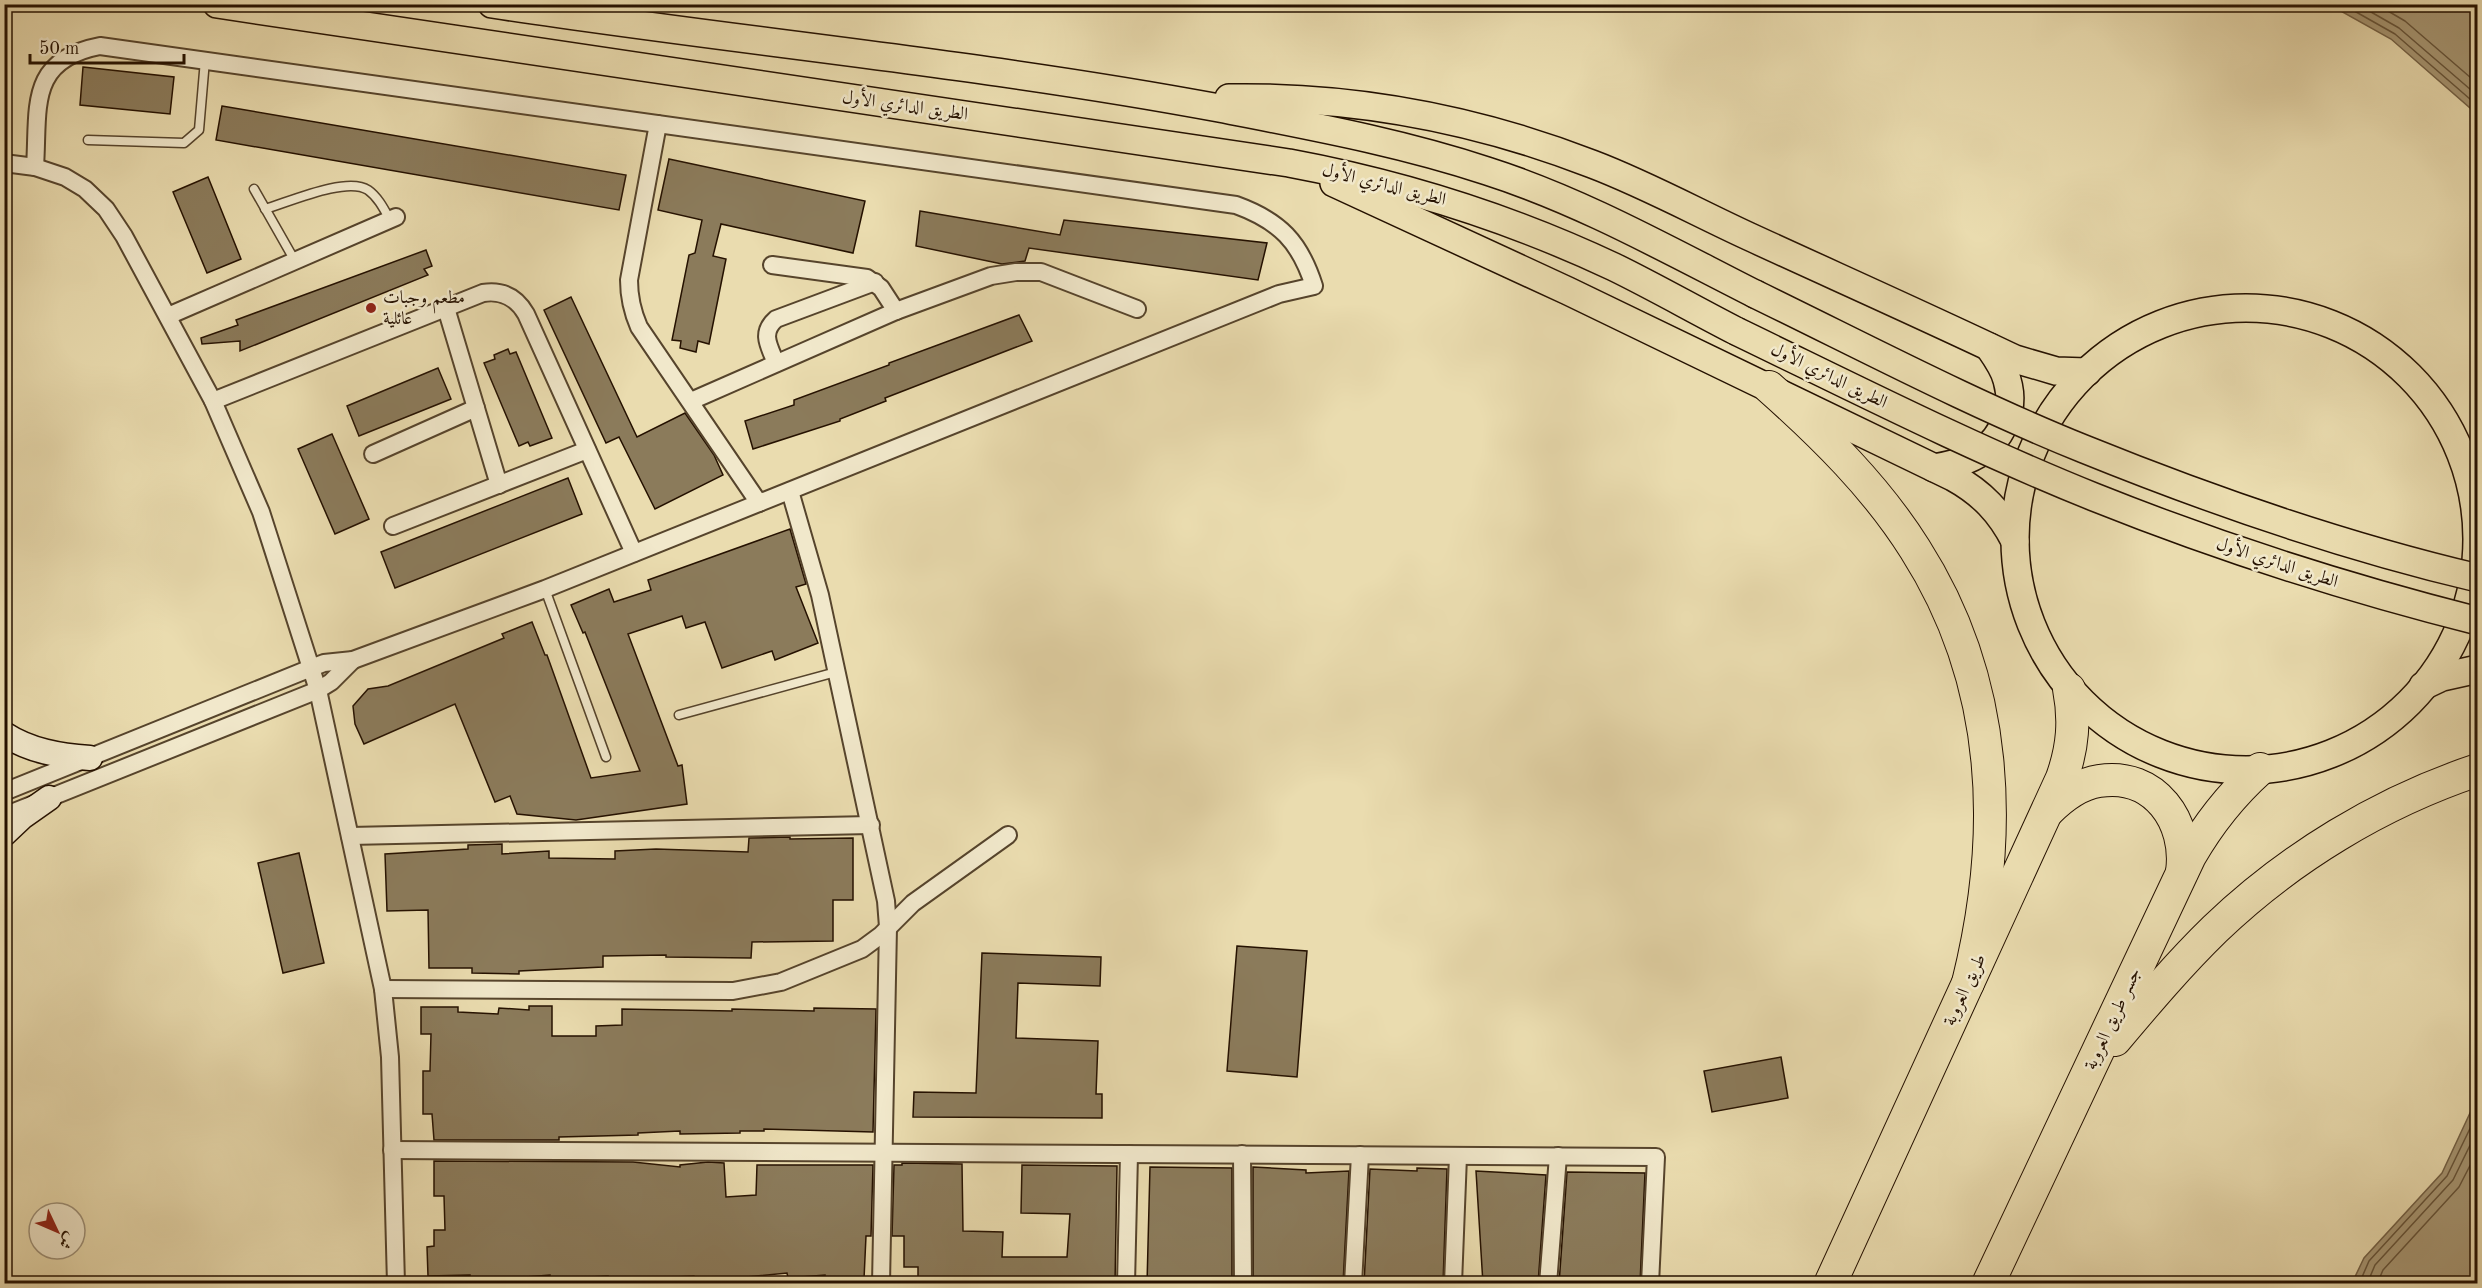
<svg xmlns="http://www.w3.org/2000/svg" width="2482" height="1288" font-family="'Old Standard TT',Amiri,serif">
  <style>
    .water { fill: #a79774; stroke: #736146; stroke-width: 1.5 }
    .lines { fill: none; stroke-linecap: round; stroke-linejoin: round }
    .shore { stroke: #66543a; stroke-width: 1.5 }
    .building { fill: #8b7b5b; stroke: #251100; stroke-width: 1.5 }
    .lane-casing { stroke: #56442c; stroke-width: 11 }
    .street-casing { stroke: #56442c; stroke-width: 20 }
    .secondary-casing { stroke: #251100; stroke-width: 27 }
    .primary-casing { stroke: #251100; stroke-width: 30 }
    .highway-casing { stroke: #251100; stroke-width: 34 }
    .lane { stroke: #f1e8cb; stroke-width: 8 }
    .street { stroke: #f1e8cb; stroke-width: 16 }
    .secondary { stroke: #f1e8cb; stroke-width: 24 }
    .primary { stroke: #eadcaf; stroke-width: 27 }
    .highway { stroke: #eadcaf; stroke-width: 32 }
    .primary-bridge-casing { stroke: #251100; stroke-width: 30; stroke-linecap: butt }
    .primary-bridge { stroke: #eadcaf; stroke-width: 27 }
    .poi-dot { fill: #8f2418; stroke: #f1e8cb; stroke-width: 2 }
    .labels { text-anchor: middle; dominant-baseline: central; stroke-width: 5; stroke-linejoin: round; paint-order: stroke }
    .street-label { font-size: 18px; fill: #251100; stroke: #f1e8cb }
    .poi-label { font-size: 18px; fill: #251100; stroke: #f1e8cb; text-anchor: start }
  </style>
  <rect width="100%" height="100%" fill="#eadcaf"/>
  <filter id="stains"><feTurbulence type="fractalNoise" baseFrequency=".00333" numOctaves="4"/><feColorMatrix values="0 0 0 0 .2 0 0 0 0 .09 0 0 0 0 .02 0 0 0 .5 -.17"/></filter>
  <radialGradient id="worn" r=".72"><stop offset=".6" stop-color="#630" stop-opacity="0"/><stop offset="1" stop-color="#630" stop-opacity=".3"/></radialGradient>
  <g class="water">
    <path d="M2330,5H2477V114L2391,39Z"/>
    <path d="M2477,1098V1283H2352L2364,1258L2442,1173Z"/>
  </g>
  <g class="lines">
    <g class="shore">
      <path d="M2342,4L2395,34L2478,106"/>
      <path d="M2357,4L2399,28L2478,96"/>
      <path d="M2376,4L2405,21L2478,84"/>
      <path d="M2359,1284L2369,1261L2447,1176L2478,1112"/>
      <path d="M2367,1284L2375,1265L2453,1180L2478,1129"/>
      <path d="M2377,1284L2383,1270L2459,1187L2478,1150"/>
    </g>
  </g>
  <g class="building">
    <path d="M83,67L174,77L170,114L80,105Z"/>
    <path d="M222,106L626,175L619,210L216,140Z"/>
    <path d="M669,159L865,201L853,253L721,224L713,256L726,259L709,344L698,341L696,352L680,348L681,341L672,340L689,255L695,253L702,220L658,210Z"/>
    <path d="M208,177L241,259L207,273L173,192Z"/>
    <path d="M920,211L1060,235L1064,220L1267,243L1258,280L1029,248L1025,261L1002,264L916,246Z"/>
    <path d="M426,250L432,266L424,269L428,275L240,351V341L202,344L201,338L238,325L236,320Z"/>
    <path d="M571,297L637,437L685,413L714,455L723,475L655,509L619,437L606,443L544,310Z"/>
    <path d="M1019,315L1032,341L885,398L886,401L840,419V421L753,449L745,421L794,405V400L889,365V363Z"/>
    <path d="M508,349L510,354L516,352L552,438L530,446L528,442L519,446L484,363L495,359L494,355Z"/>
    <path d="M438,368L451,399L359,436L347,406Z"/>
    <path d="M332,434L369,519L335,534L298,449Z"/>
    <path d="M568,478L582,514L395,588L381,552Z"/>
    <path d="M790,529L806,584L796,587L818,643L775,660L772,651L722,668L705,622L686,628L682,616L628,634L678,766L682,765L687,804L576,820L517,814L510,796L495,802L455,704L364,744L355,724L353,706L368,689L388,686L504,638L502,634L532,622L545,655H547L591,778L640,771L585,632L583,633L571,605L609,589L614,602L651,590L648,580Z"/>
    <path d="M790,837V839L853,838V900H833V941L752,942L751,958L666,957V955L603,956V967L519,971V974L472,973V968H429L428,910L387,911L385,854L468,849V845L502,844V854L549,851V858L615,859V851L656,849L748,852L749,838Z"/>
    <path d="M299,853L324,963L283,973L258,863Z"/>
    <path d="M1237,946L1307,951L1297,1077L1227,1071Z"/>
    <path d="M982,953L1101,957L1100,986L1018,983L1016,1038L1098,1041L1096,1094H1102V1118L913,1117L914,1092L976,1093Z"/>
    <path d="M529,1006H552V1036H596V1026L622,1025V1009L732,1011V1009L814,1011V1008L876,1009L873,1132L764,1129V1131H740V1133L680,1134V1131L638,1133V1135L559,1137V1140H434L432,1114H423V1071H430L431,1034H421V1007H458V1012L498,1014L499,1008L529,1010Z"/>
    <path d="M1781,1057L1788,1098L1712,1112L1704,1071Z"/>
    <path d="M434,1161L633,1162L680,1167V1165L708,1162L724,1163L726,1197L756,1195L757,1165H873L871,1236H866L864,1279L825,1278V1275L788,1278L787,1273L746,1277L695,1279L694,1276L608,1280V1276L550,1279V1275L512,1278L470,1277V1275L428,1276L427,1247L434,1246V1230H445L444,1196H434Z"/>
    <path d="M902,1163L962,1164L963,1231L1003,1232L1002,1257H1067L1070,1214L1021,1213L1022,1165L1117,1166L1115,1284L1062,1281V1284H918V1267H904V1236H892L894,1165H902Z"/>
    <path d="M1150,1167L1232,1168V1284H1147Z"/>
    <path d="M1253,1167L1306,1170V1173L1349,1171L1343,1284H1253Z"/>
    <path d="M1417,1168L1447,1169L1443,1284H1364L1370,1169L1417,1171Z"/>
    <path d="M1476,1171L1546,1175L1538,1284H1483Z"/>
    <path d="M1567,1172L1645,1173L1640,1284H1559Z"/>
  </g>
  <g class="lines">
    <defs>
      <g id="lane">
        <path d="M88,140L184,143L199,130L205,60"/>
        <path d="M254,189L295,261"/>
        <path d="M265,209C289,202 347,176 368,190C378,197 384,209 390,220"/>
        <path d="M545,589L606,757"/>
        <path d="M679,715L836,672"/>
      </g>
      <g id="street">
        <path d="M658,124L629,280C629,298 632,311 639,327L759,503"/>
        <path d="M4,163L35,167L65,177L85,189L106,209L124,236L213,401L261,512L318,690L383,989L390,1057L396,1284"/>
        <path d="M772,265L867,278L881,288L896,311"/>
        <path d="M446,308L499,485"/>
        <path d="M168,316L396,217"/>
        <path d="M776,363C769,346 760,333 776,319L875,282"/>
        <path d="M213,401L483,293C502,290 516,297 526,314L634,553"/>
        <path d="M691,401L896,311L991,276L1016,272H1041L1137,309"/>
        <path d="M373,454L476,408"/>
        <path d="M790,491L820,595L886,901L888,927L881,1284"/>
        <path d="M393,526L587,450"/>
        <path d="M4,792L311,668L324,663L353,660L545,589L1279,294L1314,286C1300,242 1280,221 1236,205L100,46C27,60 39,108 35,167"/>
        <path d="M4,816L318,690L331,682L353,660"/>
        <path d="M350,836L871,825"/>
        <path d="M383,989L733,991L781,982L862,949L881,935L913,903L1008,835"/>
        <path d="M392,1150L1656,1157L1650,1284"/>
        <path d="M1242,1154L1243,1284"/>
        <path d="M1126,1284L1129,1154"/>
        <path d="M1353,1284L1360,1155"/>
        <path d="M1453,1284L1458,1156"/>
        <path d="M1548,1284L1558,1156"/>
      </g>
      <g id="secondary">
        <path d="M4,734C30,751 60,756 90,758"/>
        <path d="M4,834L22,817L49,798"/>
      </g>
      <g id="primary">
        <path d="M217,4L1289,163C1402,184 1510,218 1614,267C1655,287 1695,310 1736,331"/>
        <path d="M492,4C734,41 978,63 1219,108C1310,126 1399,142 1487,171C1581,201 1668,250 1755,294"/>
        <path d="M1229,98C1354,96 1476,119 1592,164C1645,184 1696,212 1748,236C1837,277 1927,317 2015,359L2056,371L2087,372"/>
        <path d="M1334,183L1568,291L1953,477C1982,493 2000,512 2015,541"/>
        <circle cx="2246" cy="539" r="231"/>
        <path d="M1934,468C1945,466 1956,464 1966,460C1998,448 2017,413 2007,380C2004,368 1996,357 1989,347"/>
        <path d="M2423,686L2442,677L2478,669"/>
      </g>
      <g id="highway">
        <path d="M1769,387C1823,435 1876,487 1915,549C2000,682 2005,834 1968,983"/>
        <path d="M2048,811C2062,797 2079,784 2099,781C2155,772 2189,822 2182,872"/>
        <path d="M2115,1040C2147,1002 2179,964 2215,929C2289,858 2381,802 2478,770"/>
        <path d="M1830,1284L2062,778C2073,747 2075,720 2069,689"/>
        <path d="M1988,1284L2190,856C2209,823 2231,795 2260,769"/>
      </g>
    </defs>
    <use href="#lane" class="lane-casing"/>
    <use href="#street" class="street-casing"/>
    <use href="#secondary" class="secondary-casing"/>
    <use href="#primary" class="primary-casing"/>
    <use href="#highway" class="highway-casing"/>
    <use href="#lane" class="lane"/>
    <use href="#street" class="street"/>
    <use href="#secondary" class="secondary"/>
    <use href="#primary" class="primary"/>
    <use href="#highway" class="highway"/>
    <defs>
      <g id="primary-bridge">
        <path d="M1755,294C1864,347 1972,404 2084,449C2210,500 2346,547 2478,578"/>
        <path d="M1736,331C1854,388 1972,448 2094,497C2219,547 2347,588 2478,621"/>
      </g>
    </defs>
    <use href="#primary-bridge" class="primary-bridge-casing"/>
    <use href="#primary-bridge" class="primary-bridge"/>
  </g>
  <circle class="poi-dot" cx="371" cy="308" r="6"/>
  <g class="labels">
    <g class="street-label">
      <text transform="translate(905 106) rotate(8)">الطريق الدائري الأول</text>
      <text transform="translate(1384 185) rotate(14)">الطريق الدائري الأول</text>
      <text transform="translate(1829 376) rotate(26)">الطريق الدائري الأول</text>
      <text transform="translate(2277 563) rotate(18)">الطريق الدائري الأول</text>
      <text transform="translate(1965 990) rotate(-65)">طريق العروبة</text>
      <text transform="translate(2113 1019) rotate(-65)">جسر طريق العروبة</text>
    </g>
    <g class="poi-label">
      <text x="383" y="298">مطعم وجبات<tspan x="383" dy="21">عائلية</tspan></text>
    </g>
  </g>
  <rect width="2482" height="1288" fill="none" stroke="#eadcaf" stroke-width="24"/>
  <rect x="6" y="6" width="2470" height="1276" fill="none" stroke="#251100" stroke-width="3"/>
  <rect x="12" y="12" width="2458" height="1264" fill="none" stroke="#251100" stroke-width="1.5"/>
  <g transform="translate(57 1231) rotate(134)"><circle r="28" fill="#f1e8cb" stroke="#9f927a" stroke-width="1.5"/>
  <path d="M0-4.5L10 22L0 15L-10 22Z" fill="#8f2418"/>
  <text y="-9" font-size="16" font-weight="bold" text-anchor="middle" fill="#251100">ش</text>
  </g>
  <path d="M30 54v9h154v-9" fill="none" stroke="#251100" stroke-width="3"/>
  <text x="39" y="54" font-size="18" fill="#251100" stroke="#f1e8cb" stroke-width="4.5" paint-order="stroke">50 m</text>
  <rect width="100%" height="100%" filter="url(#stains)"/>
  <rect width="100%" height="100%" fill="url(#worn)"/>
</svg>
